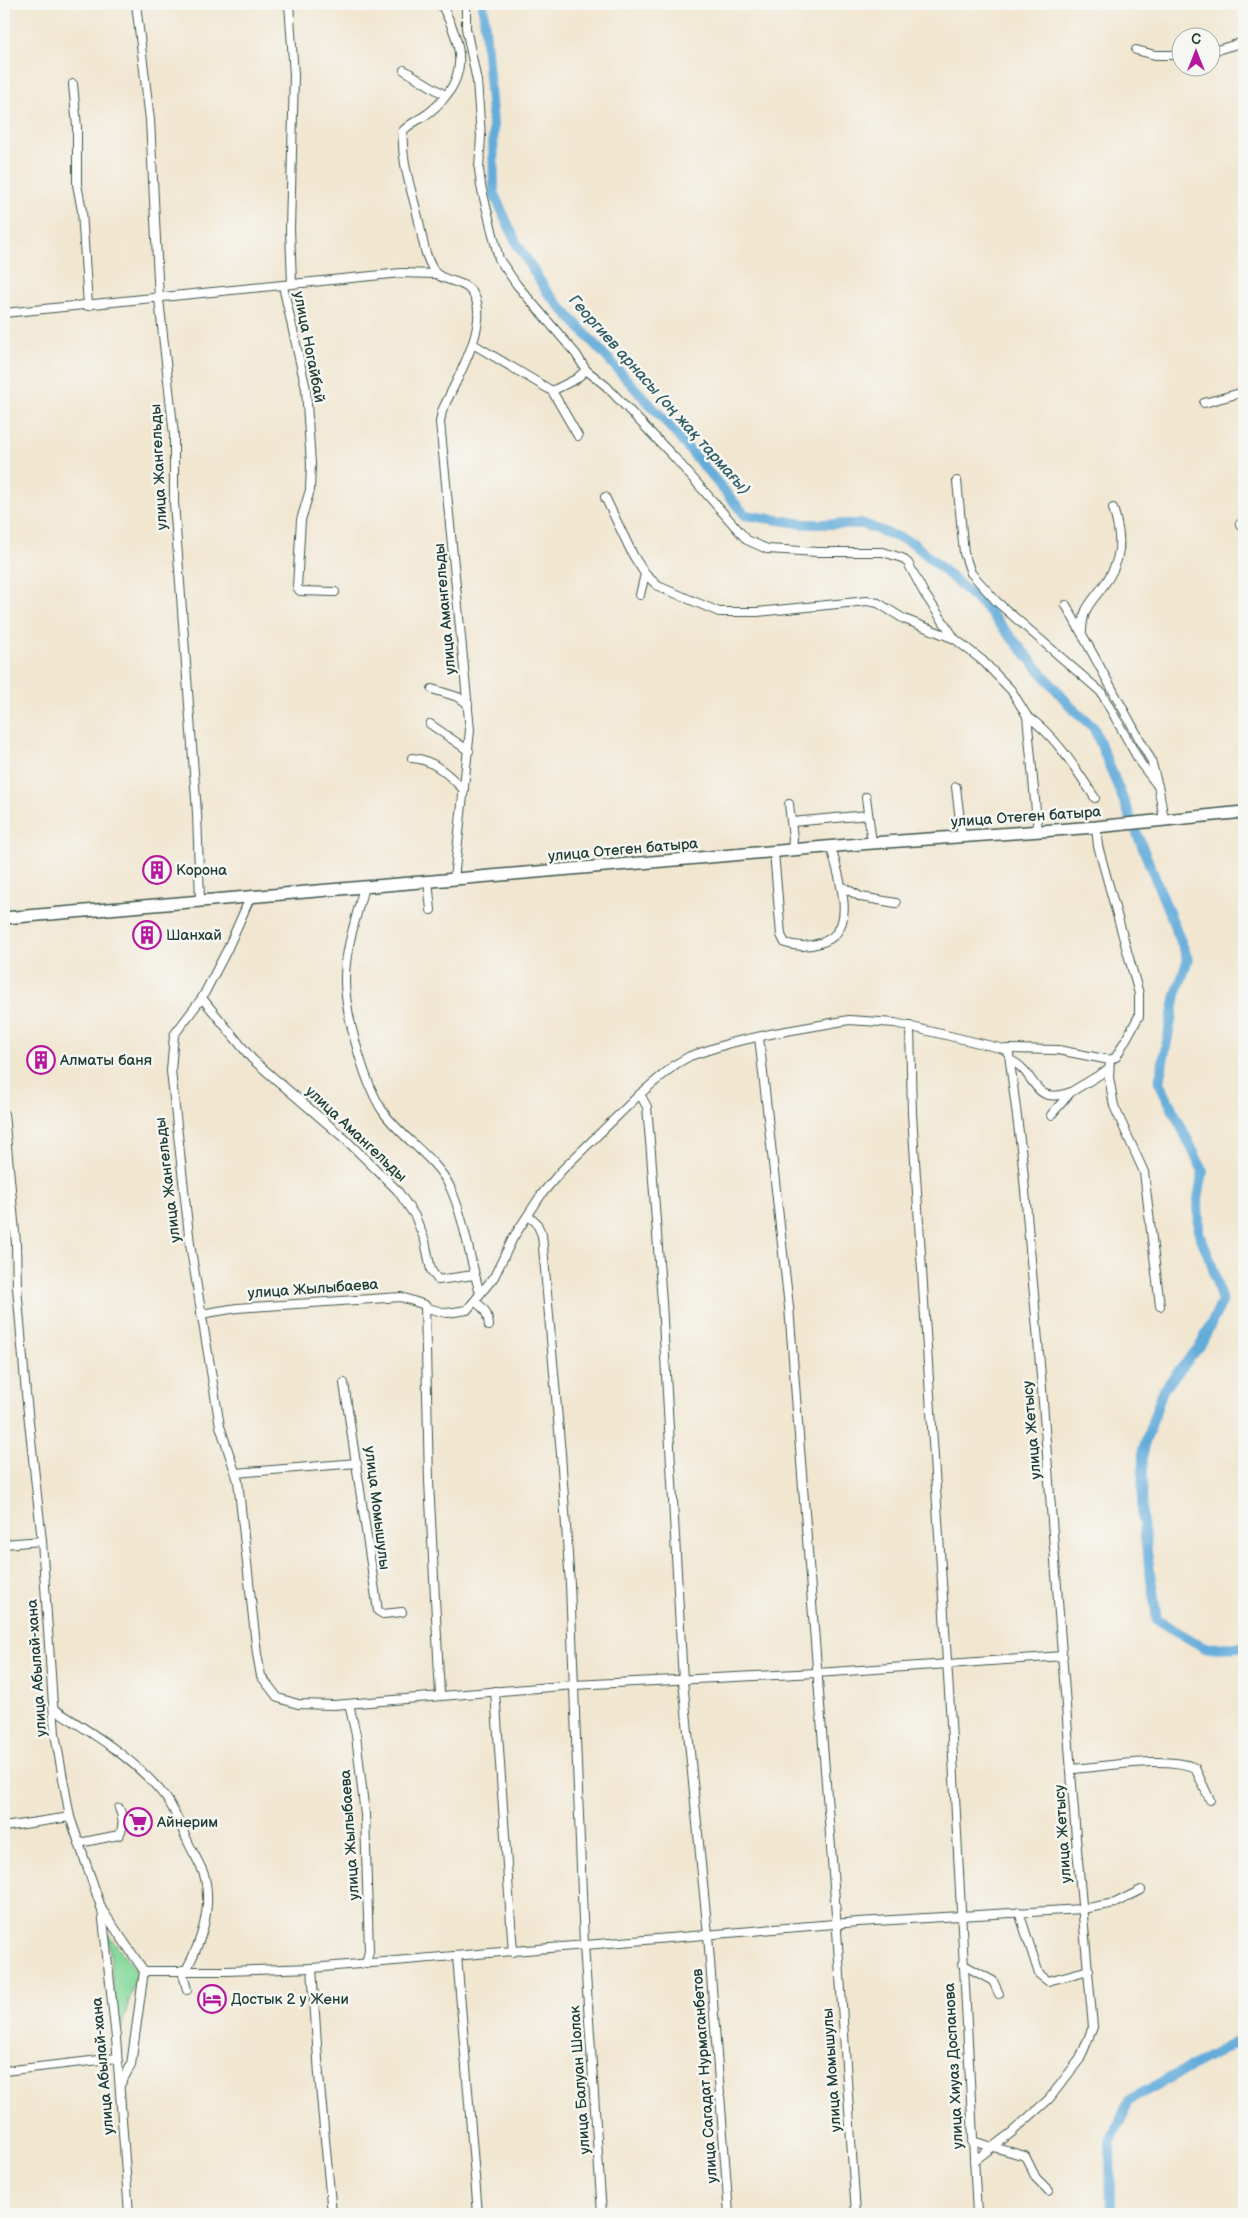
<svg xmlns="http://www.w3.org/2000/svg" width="1248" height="2218" font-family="'Balsamiq Sans',sans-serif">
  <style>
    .green { fill: #85d99b; stroke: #528b68 }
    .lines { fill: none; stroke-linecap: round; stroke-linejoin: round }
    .canal { stroke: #63acda; stroke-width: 10 }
    .minor-casing { stroke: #3e564b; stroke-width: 10 }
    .secondary-casing { stroke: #3e564b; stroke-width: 14 }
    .minor { stroke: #fff; stroke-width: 8 }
    .secondary { stroke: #fff; stroke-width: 11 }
    .labels { text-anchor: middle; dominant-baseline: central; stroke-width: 5; stroke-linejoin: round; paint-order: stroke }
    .street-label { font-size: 15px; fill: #1f3d34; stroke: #f6f6f2 }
    .poi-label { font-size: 15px; fill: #1f3d34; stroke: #f6f6f2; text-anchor: start }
    .water-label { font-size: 16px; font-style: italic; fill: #335e66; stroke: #f6f6f2 }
  </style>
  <rect width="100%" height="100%" fill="#f6f6f2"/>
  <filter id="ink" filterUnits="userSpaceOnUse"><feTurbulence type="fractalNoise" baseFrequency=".02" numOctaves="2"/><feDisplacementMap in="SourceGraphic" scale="10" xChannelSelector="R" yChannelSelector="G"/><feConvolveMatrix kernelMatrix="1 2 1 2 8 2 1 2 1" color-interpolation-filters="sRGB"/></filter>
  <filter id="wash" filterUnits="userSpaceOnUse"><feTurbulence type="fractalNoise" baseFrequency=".0096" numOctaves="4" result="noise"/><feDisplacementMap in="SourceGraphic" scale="20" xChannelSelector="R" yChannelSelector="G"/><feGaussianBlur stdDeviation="1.12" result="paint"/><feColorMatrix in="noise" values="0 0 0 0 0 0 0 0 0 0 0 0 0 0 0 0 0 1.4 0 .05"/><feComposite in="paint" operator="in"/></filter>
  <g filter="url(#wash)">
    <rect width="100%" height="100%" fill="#f1e6d0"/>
    <path class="green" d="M108,1934L137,1972L119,2036Z"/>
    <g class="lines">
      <g class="canal">
        <path d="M483,4L493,125L494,194L517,244L547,292L665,421L745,515L805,524H863L913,543L985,607L1072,708L1094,728L1188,959L1176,995L1159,1082L1203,1171L1198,1199L1199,1233L1211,1262L1222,1302L1200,1346L1163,1390L1143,1449L1142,1517L1157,1620L1205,1648L1244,1647"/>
        <path d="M1111,2214L1110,2144L1129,2100L1244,2038"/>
      </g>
    </g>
  </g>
  <g filter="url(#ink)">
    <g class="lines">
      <defs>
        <g id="minor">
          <path d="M136,4L150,120L159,299L174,435V502L197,813L200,900"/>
          <path d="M289,4L294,75L290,229L292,284"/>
          <path d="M441,4C463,44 471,78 431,111C422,119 411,122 403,131C401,160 410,185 417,213C422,232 423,254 434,271C441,281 459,280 468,288C498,314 454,383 442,411L440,422L470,730L454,879"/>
          <path d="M466,4V28L477,81L479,108L481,136L479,169L481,186L499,259L517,285L576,354L586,370L606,386L674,457L747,540L767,549L818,552H883L902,558L908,563L924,593L955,639"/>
          <path d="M1136,50L1155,55H1180"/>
          <path d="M1210,52L1244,42"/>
          <path d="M404,70L445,95"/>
          <path d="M73,84L77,127V184L82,211L88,306"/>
          <path d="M283,286L306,389L311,464L310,490L301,520L297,587L300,591L335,592"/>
          <path d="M4,313L401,273L436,274"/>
          <path d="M473,344L552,391L578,436"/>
          <path d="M552,391L576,379L586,370"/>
          <path d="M1204,403L1244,392"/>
          <path d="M957,481L964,553L971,573L997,602L1101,692L1141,764L1158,786"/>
          <path d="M605,497L633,555L645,574L658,586L719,612H757L867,601L878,603L904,619L955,639L983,661L1011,690L1027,716L1038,832"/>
          <path d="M1240,524L1244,523"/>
          <path d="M640,595L645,574"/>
          <path d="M1066,605L1151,760L1159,790L1164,820"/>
          <path d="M1082,630C1083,609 1089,605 1101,589C1123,561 1123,540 1113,508"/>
          <path d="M432,689L458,697L468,704"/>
          <path d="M1027,716C1056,736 1076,769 1095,798"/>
          <path d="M430,724L469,751"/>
          <path d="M412,758C433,759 449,775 464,790"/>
          <path d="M956,787L962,837"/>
          <path d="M866,797L872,843"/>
          <path d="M789,804L793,838L792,851"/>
          <path d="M792,822L868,815"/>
          <path d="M774,852L781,935L785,943C797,947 808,947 820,943C861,932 838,875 831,847"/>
          <path d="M428,881L431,910"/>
          <path d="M364,886C357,917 344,951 345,983C346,1017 365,1086 384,1113C403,1139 436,1158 450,1187C465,1220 469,1258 480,1293"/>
          <path d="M841,886L861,897L896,903"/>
          <path d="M250,898L227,950L202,998L174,1035L171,1071L190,1244L220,1426L238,1481L257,1654L261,1676L278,1698L298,1704L334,1705L574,1685L817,1673L1063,1656"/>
          <path d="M202,998L252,1059L345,1139L397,1190L415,1216L425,1241L431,1270L438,1280L474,1275"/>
          <path d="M910,1026L912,1114L952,1739L977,2214"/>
          <path d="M759,1037L789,1307L834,1886L856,2214"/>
          <path d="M1004,1049L1058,1050L1110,1060L1116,1057L1139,1016V994L1098,846L1096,827"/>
          <path d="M1010,1060C1038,1072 1030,1107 1071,1092"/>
          <path d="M1110,1060L1109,1077L1114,1106L1144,1172L1160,1306"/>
          <path d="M640,1094L647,1107L651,1153L662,1302L683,1681L708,1935L729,2214"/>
          <path d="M4,1114L16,1243L17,1287L26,1394L42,1541L55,1734L70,1817L102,1910L116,2038L129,2214"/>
          <path d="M1051,1115L1071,1092L1109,1069"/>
          <path d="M528,1216L536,1222L542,1235L561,1454L570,1584L584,1945L602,2214"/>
          <path d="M475,1302C485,1308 488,1314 489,1326"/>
          <path d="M427,1308L447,1313L467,1310L494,1277L513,1238L541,1195L562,1170L640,1094L676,1064L690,1056L730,1043L775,1033L849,1020L895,1023L1004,1049L1009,1054L1022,1156L1041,1376L1076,1838L1093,2027L1080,2059L1049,2099L1011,2133L974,2161"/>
          <path d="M201,1314L237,1308L401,1297L425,1305L429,1481L440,1695"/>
          <path d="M344,1383L378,1611L383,1614L402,1612"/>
          <path d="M236,1473L357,1463"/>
          <path d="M4,1544L42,1541"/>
          <path d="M495,1691L513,1952"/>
          <path d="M349,1704L356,1735L365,1815L369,1951L366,1964"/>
          <path d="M54,1709C94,1734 138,1761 167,1799C176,1812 182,1830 189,1844C194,1855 202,1866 205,1878C212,1909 201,1943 186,1970"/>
          <path d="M1072,1769C1105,1767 1167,1755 1195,1768L1210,1800"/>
          <path d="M4,1827L70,1817"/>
          <path d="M79,1843L119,1835C125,1826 123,1817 119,1808"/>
          <path d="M103,1911L144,1971L131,2065L120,2085"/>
          <path d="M1019,1912L1039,1974L1048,1981L1089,1970"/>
          <path d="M457,1956L478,2214"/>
          <path d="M962,1964L993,1981L999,1994"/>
          <path d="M312,1968L319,2075L332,2214"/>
          <path d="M182,1970L187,1990"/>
          <path d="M144,1971H226L312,1968L858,1922L1082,1909L1115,1903L1141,1890"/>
          <path d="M4,2071L117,2058"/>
          <path d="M972,2141L1025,2156L1036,2178L1049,2191"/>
        </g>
        <path id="secondary" d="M4,918L872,843L1096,827L1244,812"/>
      </defs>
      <use href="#minor" class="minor-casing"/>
      <use href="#secondary" class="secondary-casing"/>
      <use href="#minor" class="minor"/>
      <use href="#secondary" class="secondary"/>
    </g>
  </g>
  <defs>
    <symbol id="building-ring" viewBox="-11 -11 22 22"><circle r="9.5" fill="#f6f6f2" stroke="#b5179e" stroke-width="1.5"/><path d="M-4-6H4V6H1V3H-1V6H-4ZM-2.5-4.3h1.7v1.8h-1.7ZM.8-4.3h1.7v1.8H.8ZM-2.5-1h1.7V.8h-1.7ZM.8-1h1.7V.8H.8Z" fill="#b5179e"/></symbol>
    <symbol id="supermarket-ring" viewBox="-11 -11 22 22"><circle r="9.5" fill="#f6f6f2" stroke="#b5179e" stroke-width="1.5"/><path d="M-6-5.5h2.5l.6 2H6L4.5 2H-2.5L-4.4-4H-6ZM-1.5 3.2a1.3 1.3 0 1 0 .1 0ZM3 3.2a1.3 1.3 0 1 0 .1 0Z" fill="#b5179e"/></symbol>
    <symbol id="hotel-ring" viewBox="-11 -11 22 22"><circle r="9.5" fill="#f6f6f2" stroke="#b5179e" stroke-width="1.5"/><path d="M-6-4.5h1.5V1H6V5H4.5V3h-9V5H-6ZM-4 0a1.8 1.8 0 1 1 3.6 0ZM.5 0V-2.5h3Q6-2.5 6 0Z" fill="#b5179e"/></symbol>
  </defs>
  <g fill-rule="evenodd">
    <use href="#building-ring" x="141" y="854" width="32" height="32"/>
    <use href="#building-ring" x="131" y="919" width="32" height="32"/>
    <use href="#building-ring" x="25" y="1044" width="32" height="32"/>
    <use href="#supermarket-ring" x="122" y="1806" width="32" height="32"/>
    <use href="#hotel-ring" x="196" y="1983" width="32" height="32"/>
  </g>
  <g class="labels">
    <g class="street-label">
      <text transform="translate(309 347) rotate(79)">улица Ногайбай</text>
      <text transform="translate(159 467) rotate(-93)">улица Жангельды</text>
      <text transform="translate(445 609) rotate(-95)">улица Амангельды</text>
      <text transform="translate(1026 817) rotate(-4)">улица Отеген батыра</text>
      <text transform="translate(623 850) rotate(-5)">улица Отеген батыра</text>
      <text transform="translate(356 1134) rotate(43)">улица Амангельды</text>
      <text transform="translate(168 1180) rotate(-97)">улица Жангельды</text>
      <text transform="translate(313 1289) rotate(-4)">улица Жылыбаева</text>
      <text transform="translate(1032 1430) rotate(-95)">улица Жетысу</text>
      <text transform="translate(377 1508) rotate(83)">улица Момышулы</text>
      <text transform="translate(37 1668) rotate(-94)">улица Абылай-хана</text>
      <text transform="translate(1063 1834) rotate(-94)">улица Жетысу</text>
      <text transform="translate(350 1835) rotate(-94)">улица Жылыбаева</text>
      <text transform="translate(103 2066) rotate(-95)">улица Абылай-хана</text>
      <text transform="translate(954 2066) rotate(-93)">улица Хиуаз Доспанова</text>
      <text transform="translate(832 2070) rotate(-94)">улица Момышулы</text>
      <text transform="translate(705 2076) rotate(-94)">улица Сагадат Нурмаганбетов</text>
      <text transform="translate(580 2080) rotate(-94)">улица Балуан Шолак</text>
    </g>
    <g class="poi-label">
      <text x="176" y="870">Корона</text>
      <text x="166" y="935">Шанхай</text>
      <text x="60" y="1060">Алматы баня</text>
      <text x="157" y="1822">Айнерим</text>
      <text x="231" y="1999">Достык 2 у Жени</text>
    </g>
    <g class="water-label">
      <text transform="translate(659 395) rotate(48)">Георгиев арнасы (оң жақ тармағы)</text>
    </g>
  </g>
  <rect width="1248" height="2218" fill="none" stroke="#f6f6f2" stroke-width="20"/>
  <g transform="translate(1196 52)"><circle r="24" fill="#f6f6f2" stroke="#a0aca6"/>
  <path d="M0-4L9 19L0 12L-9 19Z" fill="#b5179e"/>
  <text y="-8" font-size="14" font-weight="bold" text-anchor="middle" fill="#1f3d34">С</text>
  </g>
</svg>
